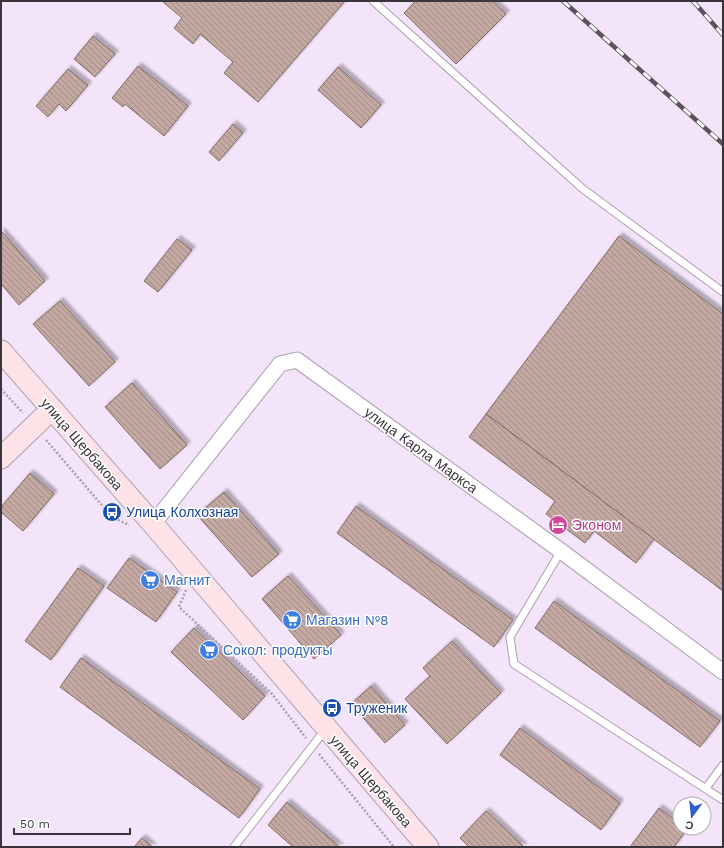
<svg xmlns="http://www.w3.org/2000/svg" width="724" height="848" font-family="'Work Sans',sans-serif">
  <style>
    .building { fill: url(#building-back-hatch); stroke: #826a64; filter: url(#shadow) }
    .lines { fill: none; stroke-linecap: round; stroke-linejoin: round }
    .lane-casing { stroke: #ad9fb3; stroke-width: 9 }
    .street-casing { stroke: #ad9fb3; stroke-width: 17 }
    .secondary-casing { stroke: #ad9fb3; stroke-width: 23 }
    .path { stroke: #a99ead; stroke-width: 2.5; stroke-dasharray: 2 2; stroke-linecap: butt }
    .lane { stroke: #fff; stroke-width: 7 }
    .street { stroke: #fff; stroke-width: 15 }
    .secondary { stroke: #fde2e7; stroke-width: 21 }
    .rail-casing { stroke: #5a525c; stroke-width: 4.5 }
    .rail { stroke: #fff; stroke-width: 3; stroke-dasharray: 9; stroke-linecap: butt }
    .labels { text-anchor: middle; dominant-baseline: central; stroke-width: 3; stroke-linejoin: round; paint-order: stroke }
    .street-label { font-size: 14px; fill: #3a343c; stroke: #fff }
    .transit-label { font-size: 14px; fill: #164399; stroke: #fff; text-anchor: start }
    .hotel-label { font-size: 14px; fill: #b23c85; stroke: #fff; text-anchor: start }
    .shop-label { font-size: 14px; fill: #366cbe; stroke: #fff; text-anchor: start }
  </style>
  <defs>
    <pattern id="building-back-hatch" width="6" height="6" patternUnits="userSpaceOnUse"><rect width="6" height="6" fill="#c4a9a3"/><path d="M-1 5l2 2M0 0l6 6M5-1l2 2" fill="none" stroke="#a08a86"/></pattern>
    <filter id="shadow"><feDropShadow dx="3.5" dy="-3.5" stdDeviation="1" flood-color="#0004"/></filter>
  </defs>
  <rect width="100%" height="100%" fill="#f3e4f9"/>
  <g class="building">
    <path d="M162,1H345L258,102L224,73L233,62L200,34L193,44L174,28L182,18Z"/>
    <path d="M416,1H492L506,14L456,64L404,13Z"/>
    <path d="M93,36L115,54L95,77L74,59Z"/>
    <path d="M138,66L188,106L164,136L125,104L123,107L112,98Z"/>
    <path d="M338,67L381,105L361,128L318,90Z"/>
    <path d="M68,69L88,85L66,111L59,104L48,117L36,106Z"/>
    <path d="M233,124L243,133L219,161L209,152Z"/>
    <path d="M1,231L45,281L19,305L1,284Z"/>
    <path d="M619,236L723,314V591L486,414Z"/>
    <path d="M177,239L192,250L158,292L144,281Z"/>
    <path d="M60,301L115,362L89,386L33,324Z"/>
    <path d="M132,383L187,445L160,469L105,407Z"/>
    <path d="M486,414L654,539L636,563L594,531L585,543L546,514L555,501L469,437Z"/>
    <path d="M30,473L54,494L23,531L1,512V507Z"/>
    <path d="M224,492L279,554L252,577L197,515Z"/>
    <path d="M356,506L513,620L494,647L337,533Z"/>
    <path d="M129,558L177,592L156,622L107,588Z"/>
    <path d="M78,568L104,586L51,660L25,641Z"/>
    <path d="M288,576L341,635L314,659L262,599Z"/>
    <path d="M554,601L720,721L700,747L535,628Z"/>
    <path d="M194,628L265,696L243,720L171,652Z"/>
    <path d="M452,641L501,693L447,744L405,699L430,676L423,668Z"/>
    <path d="M81,658L260,789L239,818L60,687Z"/>
    <path d="M371,686L405,725L385,743L351,704Z"/>
    <path d="M520,728L620,803L601,830L500,755Z"/>
    <path d="M287,802L340,847H293L268,825Z"/>
    <path d="M659,808L680,824V828L687,829L674,847H630Z"/>
    <path d="M486,811L524,847H469L460,838Z"/>
    <path d="M142,838L153,847H134Z"/>
  </g>
  <g class="lines">
    <defs>
      <g id="lane">
        <path d="M373,1L583,189L723,292"/>
        <path d="M561,551L510,637L514,664L723,800"/>
        <path d="M706,788L723,765"/>
        <path d="M234,847L325,730"/>
      </g>
      <path id="street" d="M153,524L280,364L297,360L561,551L723,672"/>
      <g id="secondary">
        <path d="M1,351L153,524L428,847"/>
        <path d="M1,458L52,409"/>
      </g>
    </defs>
    <use href="#lane" class="lane-casing"/>
    <use href="#street" class="street-casing"/>
    <use href="#secondary" class="secondary-casing"/>
    <g class="path">
      <path d="M1,389L23,413"/>
      <path d="M46,440L112,517L129,525"/>
      <path d="M186,590L179,607L272,694L306,738"/>
      <path d="M319,754L394,847"/>
    </g>
    <use href="#lane" class="lane"/>
    <use href="#street" class="street"/>
    <use href="#secondary" class="secondary"/>
    <defs>
      <g id="rail">
        <path d="M563,1L723,144"/>
        <path d="M693,1L723,35"/>
      </g>
    </defs>
    <use href="#rail" class="rail-casing"/>
    <use href="#rail" class="rail"/>
  </g>
  <defs>
    <symbol id="bus-disc" viewBox="-11 -11 22 22"><circle r="9.5" fill="#1a4fb4" stroke="#fff"/><path d="M-5-6H5V4H4V6H2V4H-2V6H-4V4H-5ZM-3.5-4V0h7V-4ZM-3.5 1.2v1.5H-2V1.2ZM2 1.2v1.5H3.5V1.2Z" fill="#fff"/></symbol>
    <symbol id="hotel-disc" viewBox="-11 -11 22 22"><circle r="9.5" fill="#d1479c" stroke="#fff"/><path d="M-6-4.5h1.5V1H6V5H4.5V3h-9V5H-6ZM-4 0a1.8 1.8 0 1 1 3.6 0ZM.5 0V-2.5h3Q6-2.5 6 0Z" fill="#fff"/></symbol>
    <symbol id="supermarket-disc" viewBox="-11 -11 22 22"><circle r="9.5" fill="#3f7fe0" stroke="#fff"/><path d="M-6-5.5h2.5l.6 2H6L4.5 2H-2.5L-4.4-4H-6ZM-1.5 3.2a1.3 1.3 0 1 0 .1 0ZM3 3.2a1.3 1.3 0 1 0 .1 0Z" fill="#fff"/></symbol>
  </defs>
  <g fill-rule="evenodd">
    <use href="#bus-disc" x="101" y="501" width="22" height="22"/>
    <use href="#hotel-disc" x="547" y="514" width="22" height="22"/>
    <use href="#supermarket-disc" x="139" y="569" width="22" height="22"/>
    <use href="#supermarket-disc" x="281" y="609" width="22" height="22"/>
    <use href="#supermarket-disc" x="198" y="639" width="22" height="22"/>
    <use href="#bus-disc" x="321" y="697" width="22" height="22"/>
  </g>
  <g class="labels">
    <g class="street-label">
      <text transform="translate(82 444) rotate(49)">улица Щербакова</text>
      <text transform="translate(421 450) rotate(36)">улица Карла Маркса</text>
      <text transform="translate(371 781) rotate(49)">улица Щербакова</text>
    </g>
    <g class="transit-label">
      <text x="126" y="512">Улица Колхозная</text>
      <text x="346" y="708">Труженик</text>
    </g>
    <g class="hotel-label">
      <text x="572" y="525">Эконом</text>
    </g>
    <g class="shop-label">
      <text x="164" y="580">Магнит</text>
      <text x="306" y="620">Магазин №8</text>
      <text x="223" y="650">Сокол: продукты</text>
    </g>
  </g>
  <rect width="724" height="848" fill="none" stroke="#3a343c" stroke-width="4"/>
  <g transform="translate(692 816) rotate(195)"><circle r="19" fill="#ffffff" stroke="#b0aeb1"/>
  <path d="M0-3L7 15L0 10L-7 15Z" fill="#295ecc"/>
  <text y="-6" font-size="11" font-weight="bold" text-anchor="middle" fill="#3a343c">С</text>
  </g>
  <path d="M14 828v6h116v-6" fill="none" stroke="#3a343c" stroke-width="2"/>
  <text x="20" y="828" font-size="12" fill="#3a343c" stroke="#ffffff" stroke-width="3" paint-order="stroke">50 m</text>
</svg>
